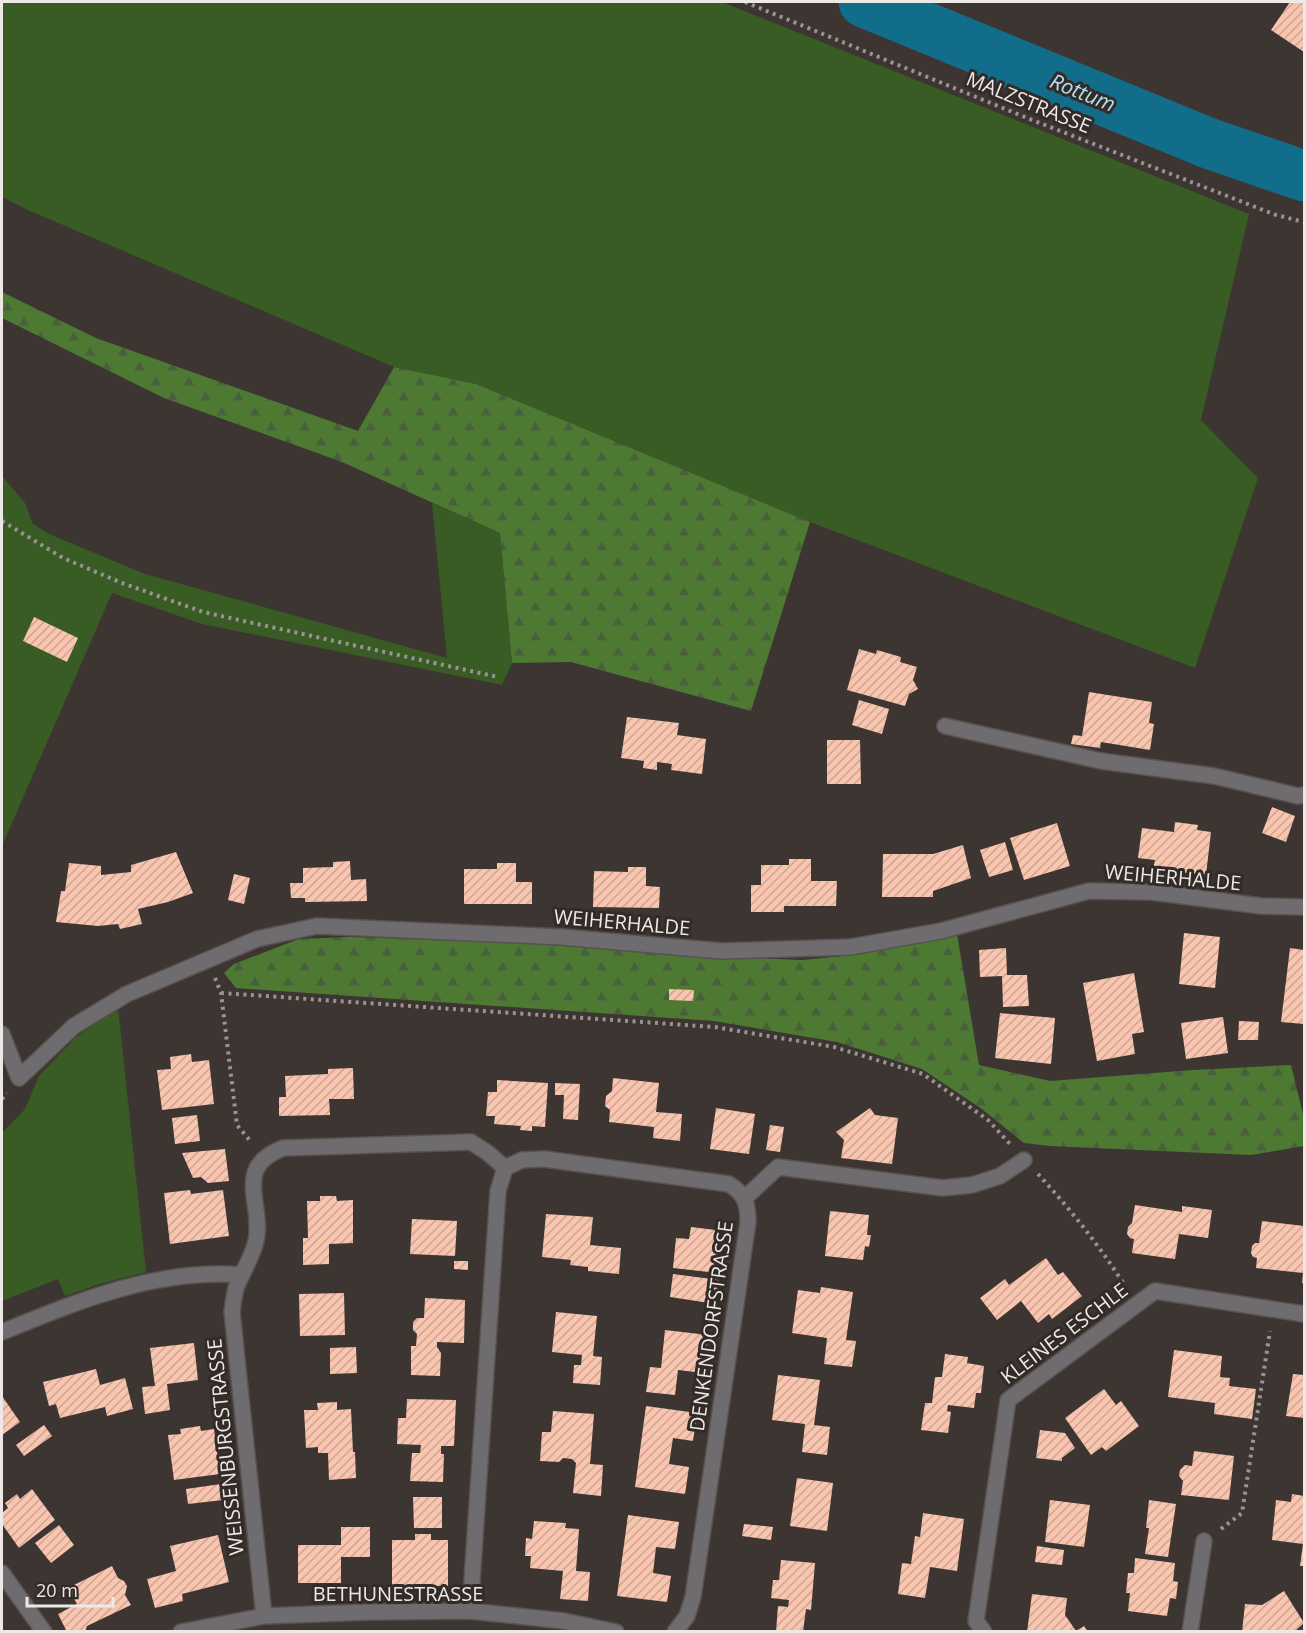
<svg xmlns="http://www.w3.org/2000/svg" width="1306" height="1633" font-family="'Open Sans',sans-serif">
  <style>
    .grass { fill: #395b24 }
    .forest { fill: url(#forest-firs) }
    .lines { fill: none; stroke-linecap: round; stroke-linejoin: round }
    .river { stroke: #126d8a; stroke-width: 51 }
    .building { fill: url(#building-hatch) }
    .minor-casing { stroke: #59524f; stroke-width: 18 }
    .path { stroke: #9a9491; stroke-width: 4; stroke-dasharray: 3 4.5; stroke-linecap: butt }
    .minor { stroke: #6e6c6f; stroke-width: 15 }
    .labels { text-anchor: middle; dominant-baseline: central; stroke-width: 6; stroke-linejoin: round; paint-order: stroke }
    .street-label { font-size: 20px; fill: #eee9e7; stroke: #322b28 }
    .water-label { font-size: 21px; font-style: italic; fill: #b1e1f5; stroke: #322b28 }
  </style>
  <defs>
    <pattern id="forest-firs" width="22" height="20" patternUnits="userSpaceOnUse" patternTransform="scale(1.5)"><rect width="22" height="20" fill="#4d7932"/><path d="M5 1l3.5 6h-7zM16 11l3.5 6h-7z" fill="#4a603c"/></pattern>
    <pattern id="building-hatch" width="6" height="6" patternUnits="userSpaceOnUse" patternTransform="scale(1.5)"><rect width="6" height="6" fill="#f9c5ae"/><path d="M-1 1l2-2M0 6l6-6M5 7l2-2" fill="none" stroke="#cca594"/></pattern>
  </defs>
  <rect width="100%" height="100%" fill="#3d3532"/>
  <g class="grass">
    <path d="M2,2H722L1249,214L1201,420L1258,478L1195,668L810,522L476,384L394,367L28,210L2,197Z"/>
    <path d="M2,476L25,503L33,524L49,534L145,574L447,658L432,503L500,533L512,663L502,685L202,624L112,593L2,846Z"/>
    <path d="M118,1007L146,1272L100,1284L65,1296L58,1279L2,1301V1133L25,1109L39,1076L76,1037Z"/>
  </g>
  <g class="forest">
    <path d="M2,292L96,338L358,431L394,367L476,384L810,522L751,711L571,662L512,663L500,533L342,462L164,398L2,318Z"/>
    <path d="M957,934L979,1065L1050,1081L1193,1070L1291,1065L1304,1118V1146L1251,1155L1050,1146L1024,1143L982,1109L922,1069L837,1042L714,1021L236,988L224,973L234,964L299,939L350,937L522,943L716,957L803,960L862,954Z"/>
  </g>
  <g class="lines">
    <path class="river" d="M864,2L1208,143L1304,176"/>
  </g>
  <g class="building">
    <path d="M1290,2H1304V52L1271,30Z"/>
    <path d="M34,617L78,638L67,662L23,641Z"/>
    <path d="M859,649L876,654L877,650L901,657L900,662L917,667L913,680L918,689L909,694L905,706L847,690Z"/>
    <path d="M1089,692L1152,702L1149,723L1154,724L1150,750L1101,742L1100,748L1071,744L1073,735L1082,736Z"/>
    <path d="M859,700L889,709L882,734L852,725Z"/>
    <path d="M627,717L679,723L677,735L706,739L702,774L671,770L672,764L657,762V770L643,768L644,761L621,758Z"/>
    <path d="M827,740H860L861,784H827Z"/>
    <path d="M1272,807L1295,816L1286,842L1262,833Z"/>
    <path d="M1175,822L1198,825L1197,830L1211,832L1206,875L1153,869L1155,860L1138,858L1142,828L1174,832Z"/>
    <path d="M1057,823L1070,866L1024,880L1010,838Z"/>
    <path d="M1005,842L1013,870L989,877L980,850Z"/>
    <path d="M963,845L971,878L933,891V897H882L883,854H933Z"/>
    <path d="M176,852L193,893L168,902L138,909L142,924L120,929L118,924L98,926L56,922L61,891H65L69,863L101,866V875L131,872V865Z"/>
    <path d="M789,859H811V881H837L836,906H784V912H751V885H761V865H789Z"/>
    <path d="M350,861L351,880L366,879L367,901L305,902V898H291L290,883H303V868L333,867V862Z"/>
    <path d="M497,863H516V882H532V904H464V869H497Z"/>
    <path d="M628,867H646V886L660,887L659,908L593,907L594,871L628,872Z"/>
    <path d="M234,874L250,878L244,904L228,900Z"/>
    <path d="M1184,933L1220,937L1215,988L1179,984Z"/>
    <path d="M1006,948L1007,975H1027L1029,1006L1003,1007L1002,976L980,977L979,950Z"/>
    <path d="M1290,948L1304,950V1024L1281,1022Z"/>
    <path d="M1134,973L1144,1032L1132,1034L1135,1054L1097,1061L1083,983Z"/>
    <path d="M669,989L694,990L693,1001L669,1000Z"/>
    <path d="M1000,1013L1055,1018L1051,1064L995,1058Z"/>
    <path d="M1223,1017L1228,1053L1186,1059L1181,1023Z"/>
    <path d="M1239,1021L1259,1022L1258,1040H1238Z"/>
    <path d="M191,1054L192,1062L209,1060L214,1104L162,1110L157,1070L171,1069L170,1057Z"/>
    <path d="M353,1068L354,1099H329L330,1115L279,1116V1097H286L285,1076L328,1074V1069Z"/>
    <path d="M613,1078L659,1083L656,1112L682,1114L680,1141L653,1138L654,1127L609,1122L610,1110L605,1106L606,1096L612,1091Z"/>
    <path d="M497,1080L548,1083L545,1127L532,1126V1131L520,1130L521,1126L494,1124L495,1116H486L488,1092H497Z"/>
    <path d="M555,1083L580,1084L578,1120L563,1119L564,1095H555Z"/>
    <path d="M716,1108L755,1114L749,1154L710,1149Z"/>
    <path d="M870,1108L875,1115L898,1118L892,1164L841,1158L844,1140L836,1132Z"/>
    <path d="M197,1115L200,1141L175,1144L172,1118Z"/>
    <path d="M770,1125L784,1127L780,1152L766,1150Z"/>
    <path d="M225,1149L229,1181L208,1183L201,1177L193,1178L182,1153Z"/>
    <path d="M190,1190L191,1194L223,1190L229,1236L170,1244L164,1193Z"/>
    <path d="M320,1196H336L337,1201L353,1200V1243L329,1244V1264L303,1265V1238H308L307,1201H320Z"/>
    <path d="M1135,1205L1182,1212V1206L1212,1210L1208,1238L1179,1234L1175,1259L1132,1253L1134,1239L1130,1238L1127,1234L1128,1227L1132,1223Z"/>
    <path d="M830,1211L869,1215L867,1235H871L869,1247L865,1246L863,1260L825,1256Z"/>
    <path d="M546,1214L593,1217L590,1245L621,1248L619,1274L588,1271V1267L570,1265L571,1260L542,1257Z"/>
    <path d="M412,1219L457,1221L455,1256L410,1254Z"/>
    <path d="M1262,1221L1304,1226V1283H1302L1303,1273L1256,1268L1257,1258L1253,1257L1251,1253L1252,1246L1255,1243H1259Z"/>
    <path d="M691,1227L724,1231L718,1273L673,1268L676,1238L689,1239Z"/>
    <path d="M1046,1258L1058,1275L1063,1272L1082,1296L1052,1319L1049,1314L1038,1323L1021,1301L997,1320L980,1298L1005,1279L1009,1285Z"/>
    <path d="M454,1261H468V1270L454,1269Z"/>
    <path d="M673,1274L719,1280L716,1304L670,1297Z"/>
    <path d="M821,1287L853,1292L846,1340L856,1341L852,1367L824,1364L827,1338L792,1333L798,1290L820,1293Z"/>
    <path d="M344,1293L345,1335L300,1336L299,1294Z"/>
    <path d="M425,1298L465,1300L464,1343L437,1342V1347L441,1353L440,1376L411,1375V1346H416L417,1334L413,1330V1322L417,1318H424Z"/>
    <path d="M556,1312L597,1316L593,1356L602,1357L600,1385L573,1383L574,1365H581L582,1355L552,1352Z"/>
    <path d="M665,1330L708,1335L703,1373L678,1370L675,1395L646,1392L650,1367L661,1368Z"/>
    <path d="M194,1343L198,1380L167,1384L170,1410L145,1414L142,1387L155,1386L150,1348Z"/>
    <path d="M356,1347L357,1373L330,1374V1348Z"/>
    <path d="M1174,1350L1222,1356L1220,1377L1230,1378L1229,1386L1256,1389L1252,1419L1214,1414L1215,1403L1168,1397Z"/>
    <path d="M945,1354L968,1357L967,1363L984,1366L981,1393H976L974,1408L948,1405L947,1411L951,1412L948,1433L921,1430L925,1403H932L935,1377H942Z"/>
    <path d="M96,1369L100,1385L125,1378L133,1409L107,1416L105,1407L60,1418L56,1404L49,1406L43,1382Z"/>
    <path d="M1293,1374L1304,1375V1418L1286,1416Z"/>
    <path d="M778,1375L820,1380L814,1425L830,1427L827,1455L802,1452L805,1424L772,1420Z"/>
    <path d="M1104,1389L1116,1405L1121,1401L1139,1426L1106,1451L1102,1447L1091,1455L1065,1418Z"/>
    <path d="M2,1396L20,1422L2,1435Z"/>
    <path d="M407,1399L456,1400L454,1446H441V1454H444L443,1482L410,1481L412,1453H420L421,1445L397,1444L398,1418H406Z"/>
    <path d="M337,1402V1410L351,1409L353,1452H355L356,1478L329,1480L328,1453H318V1447L306,1448L304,1410H318L317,1403Z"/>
    <path d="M646,1406L697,1413L693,1441L673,1438L669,1464L689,1467L685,1494L635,1487Z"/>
    <path d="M553,1411L594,1414L590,1464L603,1465L601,1496L573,1493L576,1463L572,1459L563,1458L559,1462L540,1461L542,1432H551Z"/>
    <path d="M44,1425L52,1436L24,1456L16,1445Z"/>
    <path d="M200,1426L201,1431L214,1429L220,1474L174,1480L168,1435L181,1434L180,1429Z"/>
    <path d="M1040,1430L1065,1433L1075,1448L1062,1458V1461L1036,1458Z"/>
    <path d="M1194,1451L1234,1456L1229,1500L1181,1495L1183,1481L1179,1476L1180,1470L1185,1465L1192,1466Z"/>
    <path d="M797,1478L833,1483L827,1531L790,1526Z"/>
    <path d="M221,1484L223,1500L188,1504L186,1489Z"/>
    <path d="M32,1489L55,1520L19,1548L2,1524V1513L8,1508L5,1503L17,1494L20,1499Z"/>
    <path d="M1292,1494L1304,1496V1566H1300L1303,1544L1272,1540L1276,1500L1291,1502Z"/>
    <path d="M413,1497H442V1528H414Z"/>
    <path d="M1050,1500L1090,1505L1084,1547L1045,1542Z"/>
    <path d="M1149,1500L1176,1504L1168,1557L1145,1554L1149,1528H1146Z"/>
    <path d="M923,1513L964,1519L957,1571L930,1567L925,1598L898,1594L902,1563L911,1564L915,1536L920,1537Z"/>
    <path d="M628,1515L679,1522L675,1549L656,1547L653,1573L671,1576L667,1602L617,1596Z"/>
    <path d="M534,1521L566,1523L565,1528L579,1529L576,1571L590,1572L588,1601L560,1599L563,1571L530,1568L531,1556H525L526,1538L532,1539Z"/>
    <path d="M744,1524L773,1527L771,1540L742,1536Z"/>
    <path d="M59,1525L74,1545L51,1563L35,1543Z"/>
    <path d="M341,1527H370V1557H341V1583H298V1545H341Z"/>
    <path d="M415,1534H431V1540H448V1586H392V1540H415Z"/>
    <path d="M218,1535L229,1582L182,1594L183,1601L155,1608L147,1579L176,1571L170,1546Z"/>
    <path d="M1037,1546L1064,1550L1062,1565L1035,1562Z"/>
    <path d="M1135,1558L1175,1563L1173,1581L1178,1582L1176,1599L1170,1598L1167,1616L1128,1611L1130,1593H1126L1128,1573H1134Z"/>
    <path d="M781,1560L815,1563L811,1610L806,1609L803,1632H776L778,1606L788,1607L789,1600L771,1598L773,1580H779Z"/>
    <path d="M112,1566L118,1578L124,1581L127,1586L125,1595L131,1605L87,1626L85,1632H67L58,1614L77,1604L68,1588Z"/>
    <path d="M1284,1591L1304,1623L1294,1632H1242L1245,1604L1262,1605Z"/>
    <path d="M1032,1594L1067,1598L1065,1615L1076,1631L1084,1626L1088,1632H1027Z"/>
  </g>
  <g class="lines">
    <defs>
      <g id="minor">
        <path d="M945,726L1101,761L1214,776L1298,796L1304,795"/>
        <path d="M2,1034L19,1078L74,1026L127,994L257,939L317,926L561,937L721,951L850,947L941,931L1089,891L1151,892L1261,906L1304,907"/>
        <path d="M745,1198L778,1167L943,1188L972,1185L1000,1176L1024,1160"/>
        <path d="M2,1332C78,1301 158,1268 242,1275"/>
        <path d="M2,1573L44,1632"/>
        <path d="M470,1611L498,1191L505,1168"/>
        <path d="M264,1616L232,1312C233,1304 234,1296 236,1288C242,1272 252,1258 256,1241C264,1203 232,1168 283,1148L471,1142L488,1153L505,1168L522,1160L544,1159L729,1184C745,1194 748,1204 748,1222L693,1597L687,1616L675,1632"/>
        <path d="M181,1632L264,1616L370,1612L470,1611L564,1621L616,1632"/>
        <path d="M984,1632L976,1621L1008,1400L1155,1291L1304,1314"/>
        <path d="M1190,1632L1204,1541"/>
      </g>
    </defs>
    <use href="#minor" class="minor-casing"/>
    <g class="path">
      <path d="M745,2L1032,120L1276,215L1304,222"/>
      <path d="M2,521L63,558L122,583L203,612L498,677"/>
      <path d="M215,978L221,993L237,1125L252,1143"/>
      <path d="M221,993L715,1027L834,1047L923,1074L988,1120L1010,1144"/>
      <path d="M2,1099L7,1093"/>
      <path d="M1038,1174C1070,1209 1100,1246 1125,1286"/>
      <path d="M1221,1529L1242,1513L1270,1331"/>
    </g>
    <use href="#minor" class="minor"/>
  </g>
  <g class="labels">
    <g class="street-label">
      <text transform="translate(1029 102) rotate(22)">MALZSTRASSE</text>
      <text transform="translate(1173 877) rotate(5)">WEIHERHALDE</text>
      <text transform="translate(622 922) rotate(5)">WEIHERHALDE</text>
      <text transform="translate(711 1326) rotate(-82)">DENKENDORFSTRASSE</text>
      <text transform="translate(1064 1333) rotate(-37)">KLEINES ESCHLE</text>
      <text transform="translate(225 1447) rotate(-96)">WEISSENBURGSTRASSE</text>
      <text x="398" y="1593">BETHUNESTRASSE</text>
    </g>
    <g class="water-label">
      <text transform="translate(1083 92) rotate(22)">Rottum</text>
    </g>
  </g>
  <rect width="1306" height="1633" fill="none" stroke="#eee9e7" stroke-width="6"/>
  <path d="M27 1597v9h86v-9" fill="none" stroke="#eee9e7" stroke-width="3"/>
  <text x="36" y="1597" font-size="18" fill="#eee9e7" stroke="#322b28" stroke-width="4.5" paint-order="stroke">20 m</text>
</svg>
